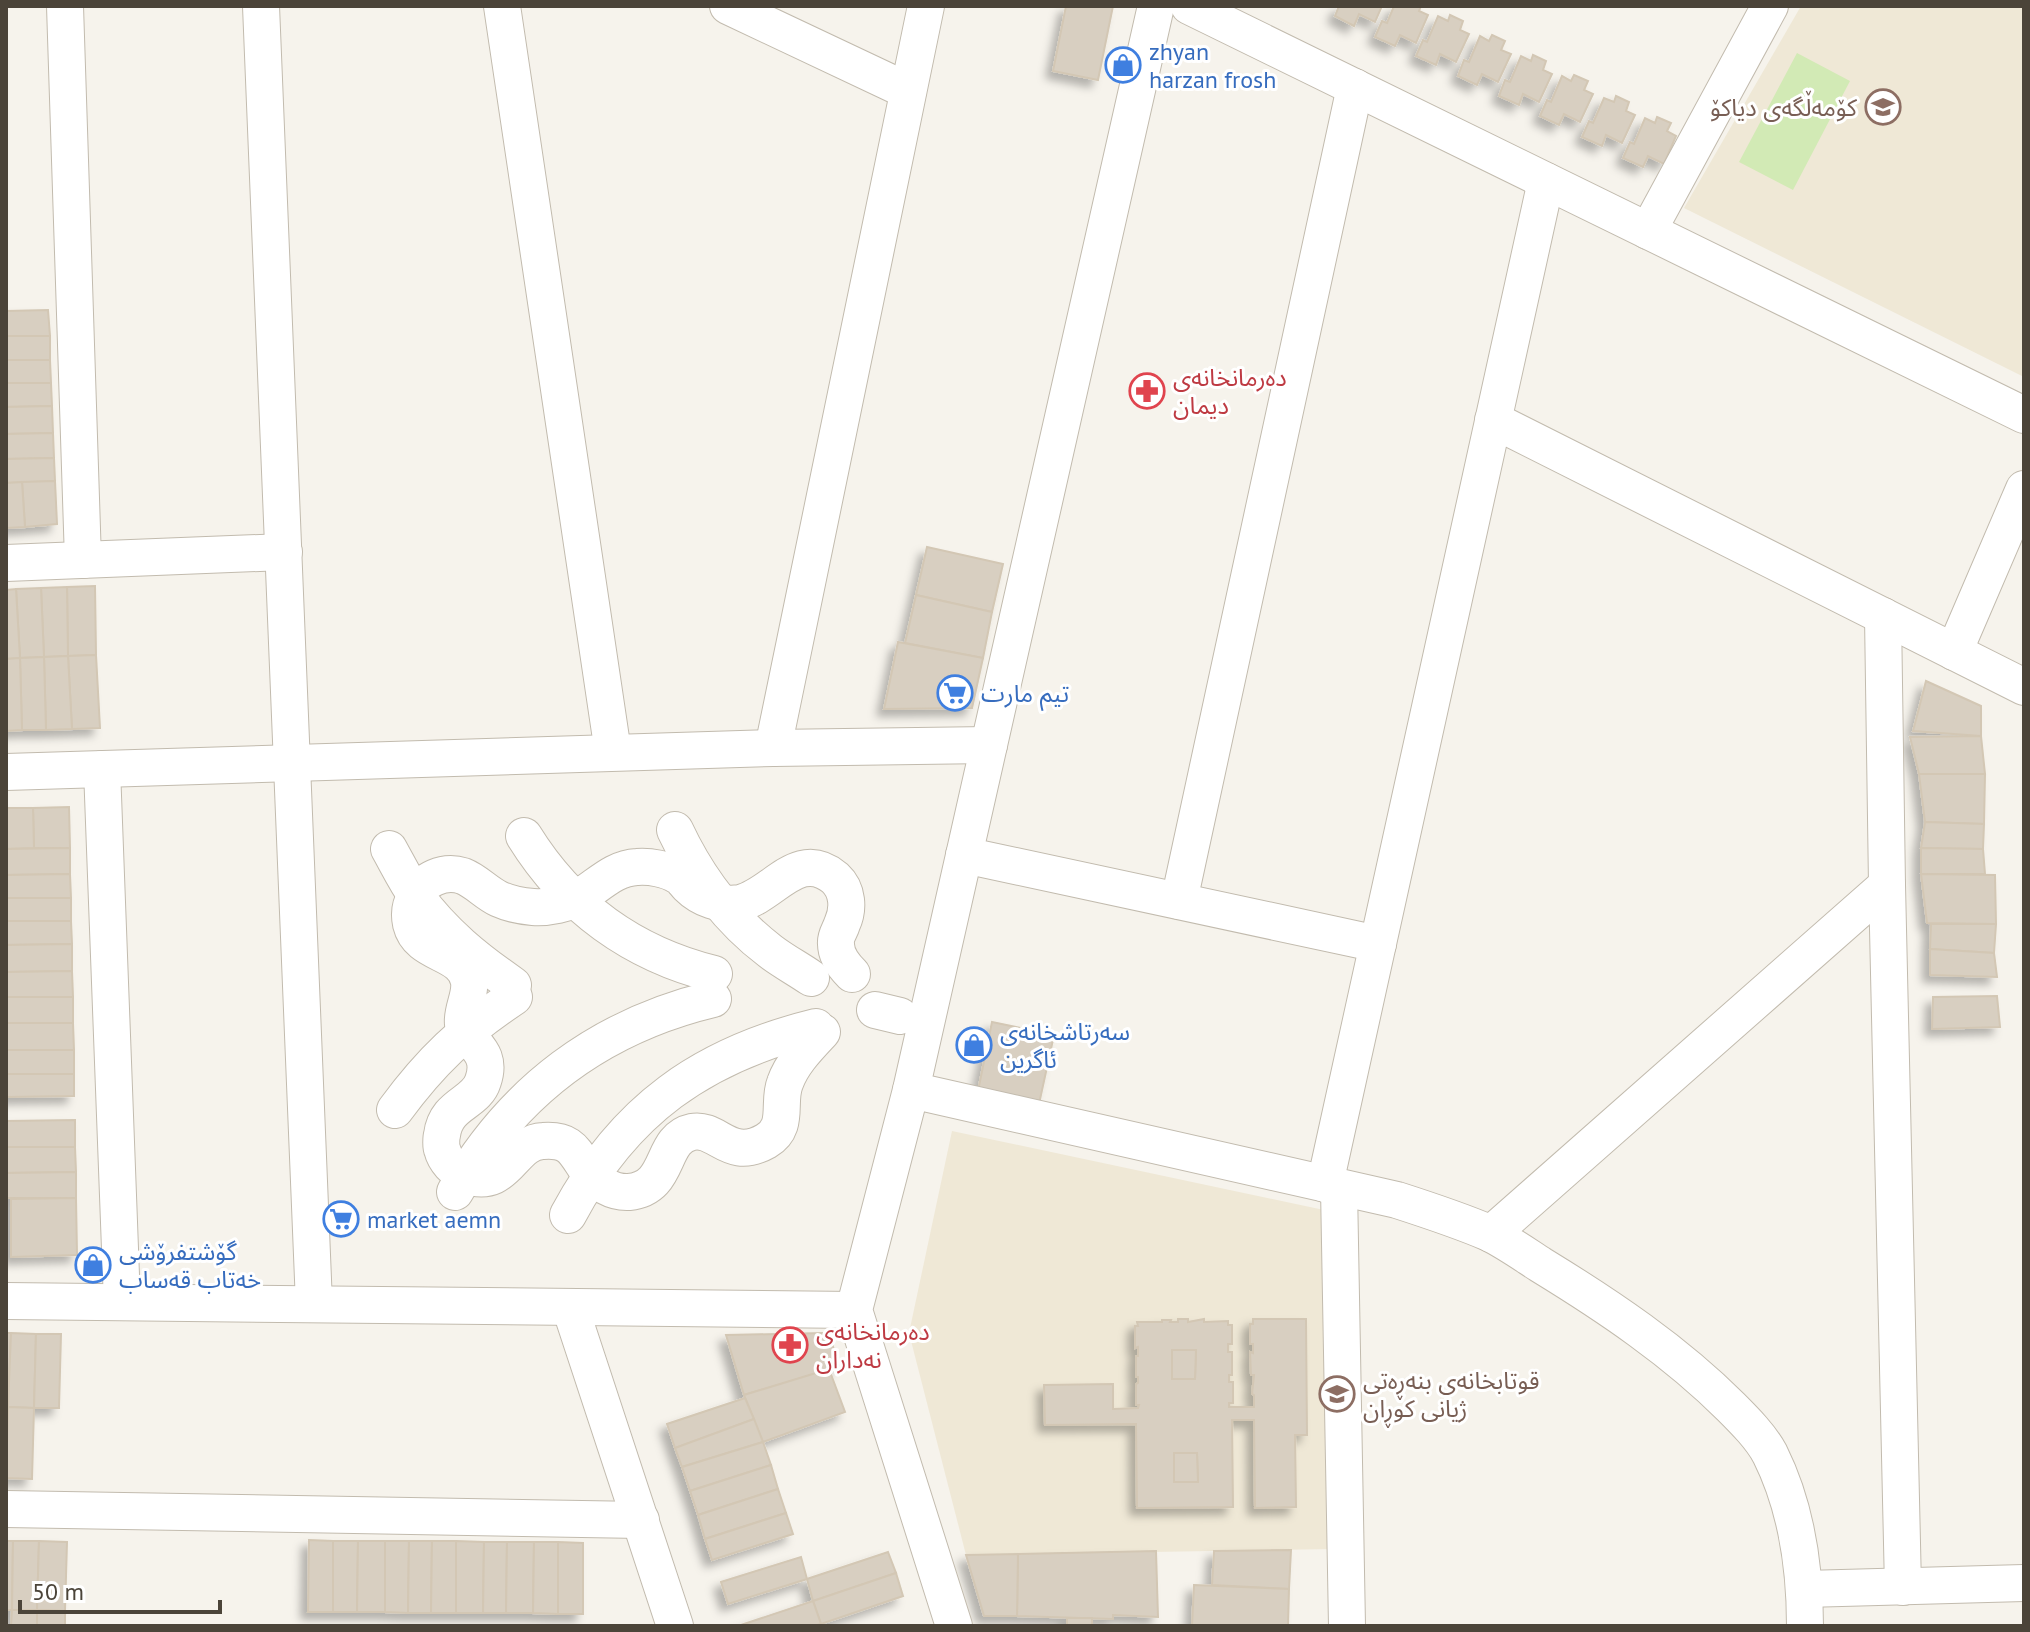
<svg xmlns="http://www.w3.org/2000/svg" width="2030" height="1632" font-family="'PT Sans','Noto Sans Arabic',sans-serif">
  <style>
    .education { fill: #efe8d6 }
    .green { fill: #d2eab5 }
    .building { fill: #d8cfc1; stroke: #d3c7b4; stroke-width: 2; fill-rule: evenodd; filter: url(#shadow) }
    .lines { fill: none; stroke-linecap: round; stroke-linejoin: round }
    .minor-casing { stroke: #c2bbae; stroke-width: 38 }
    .minor { stroke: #fff; stroke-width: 36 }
    .labels { text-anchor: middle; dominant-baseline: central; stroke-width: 6; stroke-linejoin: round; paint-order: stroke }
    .shop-label { font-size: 24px; fill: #366cbe; stroke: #fff; text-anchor: start }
    .education-label { font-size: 24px; fill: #785e54; stroke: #fff; text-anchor: end }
    .health-label { font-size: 24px; fill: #be3a42; stroke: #fff; text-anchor: start }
  </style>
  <defs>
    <filter id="shadow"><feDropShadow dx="-7" dy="7" stdDeviation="4" flood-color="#0004"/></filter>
  </defs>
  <rect width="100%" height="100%" fill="#f6f3ec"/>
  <g class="education">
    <path d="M1801,6H2024V377L1684,208Z"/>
    <path d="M952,1131L1324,1210L1336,1549L966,1555L909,1333Z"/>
  </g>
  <path class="green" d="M1797,53L1850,81L1793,190L1739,162Z"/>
  <g class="building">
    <path d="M1066,6H1113L1098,80L1053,71Z"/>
    <path d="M1339,6H1382L1375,22L1359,14L1354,26L1335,16Z"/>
    <path d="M1394,6H1421L1419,11L1428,15L1416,43L1400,35L1395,46L1375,37L1382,21L1387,23Z"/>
    <path d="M1450,15L1463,21L1460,30L1469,34L1456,62L1440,54L1436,65L1416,56L1423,40L1427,42L1438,16L1448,21Z"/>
    <path d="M1492,35L1505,41L1501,50L1511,54L1498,82L1482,74L1477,85L1458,76L1464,60L1469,62L1480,36L1489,41Z"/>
    <path d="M1533,55L1546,61L1543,70L1552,74L1539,102L1523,94L1519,105L1499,96L1505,80L1510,82L1521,56L1531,61Z"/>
    <path d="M1574,75L1588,81L1584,90L1593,94L1580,122L1564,114L1559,125L1540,116L1547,100L1551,102L1562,76L1571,81Z"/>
    <path d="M1616,96L1629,102L1626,111L1635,115L1622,143L1606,135L1602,146L1582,137L1589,121L1593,123L1604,98L1614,102Z"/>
    <path d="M1657,117L1671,123L1667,131L1676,136L1664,164L1648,156L1643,167L1623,158L1630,142L1634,144L1645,118L1655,123Z"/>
    <path d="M48,310L50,336H6V311Z"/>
    <rect x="6" y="336" width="44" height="24"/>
    <path d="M6,360H50L51,383H6Z"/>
    <path d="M6,383H51L52,406L6,407Z"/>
    <path d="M52,406L53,433L6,434V407Z"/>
    <path d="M53,433L54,458L6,459V434Z"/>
    <path d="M54,458L55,481L6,483V459Z"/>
    <path d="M55,481L57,524L25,527L22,482Z"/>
    <path d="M22,482L25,527L6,528V483Z"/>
    <path d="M927,547L1003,564L992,612L916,595Z"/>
    <path d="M95,586L96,655L68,656L67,587Z"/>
    <path d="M67,587L68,656L44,657L41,588Z"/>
    <path d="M41,588L44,657L20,658L16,589Z"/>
    <path d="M16,589L20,658L6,659V590Z"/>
    <path d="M916,595L992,612L983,658L905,643Z"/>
    <path d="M898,642L983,658L972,708L884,709Z"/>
    <path d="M96,655L100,728L72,729L68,656Z"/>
    <path d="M68,656L72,729L46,730L44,657Z"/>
    <path d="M44,657L46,730H22L20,658Z"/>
    <path d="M20,658L22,730L6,731V659Z"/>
    <path d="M1926,681L1981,706V736L1913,731Z"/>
    <path d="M1981,736L1985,774H1919L1910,737Z"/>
    <path d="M1919,774H1985L1984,824L1925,822Z"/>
    <path d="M69,807L70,848H34L33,808Z"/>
    <path d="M6,808H33L34,848L6,849Z"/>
    <path d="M1925,822L1984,824L1983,849L1921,848Z"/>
    <path d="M70,848V874L6,875V849Z"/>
    <path d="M1921,848L1983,849L1985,874H1921Z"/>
    <path d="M70,874L71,898H6V875Z"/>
    <path d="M1921,874L1995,875L1996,924L1927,923Z"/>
    <rect x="6" y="898" width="65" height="23"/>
    <path d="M6,921H71L72,944L6,945Z"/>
    <path d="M1931,924H1996L1994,953L1930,949Z"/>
    <path d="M72,944V971L6,972V945Z"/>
    <path d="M1930,949L1994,953L1997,977L1930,975Z"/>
    <path d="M72,971L73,997H6V972Z"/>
    <path d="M1997,996L2000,1027L1932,1029L1933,997Z"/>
    <rect x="6" y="997" width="67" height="26"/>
    <path d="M992,1022L1054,1035L1039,1104L980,1090L979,1086Z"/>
    <path d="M6,1023H73L74,1050H6Z"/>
    <rect x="6" y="1050" width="68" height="24"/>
    <path d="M6,1074H74V1096L6,1097Z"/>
    <path d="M75,1120V1147H6V1121Z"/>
    <path d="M6,1147H75L76,1172L6,1173Z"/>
    <path d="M76,1172V1198H6V1173Z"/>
    <path d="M76,1198L77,1255L11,1257V1199Z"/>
    <path d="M1178,1319H1188V1322L1204,1319V1322L1228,1321V1325H1232V1344H1228V1352H1232V1375H1229V1382H1233V1403H1229V1407H1254V1395L1252,1394L1254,1375H1251L1250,1352L1253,1353V1344H1250V1324H1253V1319H1306L1307,1435H1295L1296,1507L1255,1508L1254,1420H1232L1233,1507L1137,1508L1136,1424L1045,1425L1044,1385L1113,1384V1409L1138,1408L1139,1405H1136V1384L1138,1383V1377H1136V1356H1138V1347L1135,1348V1326H1138L1137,1322H1162V1320H1171L1170,1322H1178ZM1172,1350H1196L1195,1379H1172ZM1174,1453H1197L1198,1482H1174Z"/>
    <path d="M6,1333H11L8,1407H6Z"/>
    <path d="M11,1333L36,1334L34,1408L8,1407Z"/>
    <path d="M824,1333L831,1338L838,1367L744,1395L726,1335Z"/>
    <path d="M36,1334H61L59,1408H34Z"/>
    <path d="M1172,1350H1196L1195,1379H1172Z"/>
    <path d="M829,1369L845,1412L763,1442L744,1395Z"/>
    <path d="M745,1398L754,1419L675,1448L667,1424Z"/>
    <path d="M8,1407L34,1408L32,1479L6,1478Z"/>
    <path d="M754,1419L763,1442L682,1467L675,1448Z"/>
    <path d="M763,1442L771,1465L690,1491L682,1467Z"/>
    <path d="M1174,1453H1197L1198,1482H1174Z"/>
    <path d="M771,1465L778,1489L698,1515L690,1491Z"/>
    <path d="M778,1489L786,1513L705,1539L698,1515Z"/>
    <path d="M786,1513L793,1534L712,1560L705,1539Z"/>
    <path d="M309,1540L333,1541V1612H308Z"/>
    <path d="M6,1541H13L12,1610H6Z"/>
    <path d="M13,1541H39L37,1610H12Z"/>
    <path d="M39,1541L67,1542L65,1611L37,1610Z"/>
    <path d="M333,1541H358L357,1612H333Z"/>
    <path d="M358,1541H385V1612H357Z"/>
    <path d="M385,1541H409L408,1613L385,1612Z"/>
    <path d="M409,1541H432L431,1613H408Z"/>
    <path d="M432,1541H456V1613H431Z"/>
    <path d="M456,1541L484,1542L483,1613H456Z"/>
    <path d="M484,1542H507L506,1613H483Z"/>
    <path d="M507,1542H534L533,1613H506Z"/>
    <path d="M534,1542H558V1614L533,1613Z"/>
    <path d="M558,1542L583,1543V1614H558Z"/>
    <path d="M1291,1550L1289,1589L1212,1585L1214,1551Z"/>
    <path d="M1156,1551L1158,1617L1113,1615V1619L1017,1616L1018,1554Z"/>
    <path d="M888,1552L896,1573L813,1601L807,1579Z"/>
    <path d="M1018,1554L1017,1616H984L966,1555Z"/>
    <path d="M801,1557L807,1579L728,1604L721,1582Z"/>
    <path d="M896,1573L903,1596L821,1624L813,1601Z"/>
    <path d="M1194,1585L1289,1589L1288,1626H1192Z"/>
    <path d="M813,1601L821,1624L814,1626H738Z"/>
    <path d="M12,1610H37V1626H11Z"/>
    <path d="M37,1610L65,1611V1626H37Z"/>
    <rect x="1067" y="1618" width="25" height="8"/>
  </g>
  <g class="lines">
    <defs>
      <g id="minor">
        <path d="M65,6L83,560"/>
        <path d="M261,6L314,1304"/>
        <path d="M502,6L613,752"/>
        <path d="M728,6L908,91"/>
        <path d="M1189,6L2024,415"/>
        <path d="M1648,231L1770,6"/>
        <path d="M1493,420L2024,687"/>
        <path d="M6,563L284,552"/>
        <path d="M1883,616L1887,885L1903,1587"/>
        <path d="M1954,652L2024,489"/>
        <path d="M773,748L926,6"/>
        <path d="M102,769L122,1302"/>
        <path d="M6,772L773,748L989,745"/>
        <path d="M675,830C697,877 728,919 770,951C783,961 798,969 811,978"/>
        <path d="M524,836C568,907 633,954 714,974"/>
        <path d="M389,849C398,865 406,882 417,897C443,933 477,960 513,985"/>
        <path d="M964,855L1378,944"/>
        <path d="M1179,901L1355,87"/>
        <path d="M875,1010L900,1016"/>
        <path d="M822,1032C808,1047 792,1063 785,1083C777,1103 790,1127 766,1141C729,1162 718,1127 692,1132C659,1139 672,1188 629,1192C613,1193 596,1183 587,1170C574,1151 571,1139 543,1141C511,1142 508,1192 465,1175C454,1170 445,1161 442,1149C441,1147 441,1138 442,1135C446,1103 476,1104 483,1081C494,1049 466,1044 463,1024C461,1011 471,996 469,982C464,950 419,957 411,924C409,915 410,905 415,897C423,879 444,870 463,876C476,881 486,893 499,899C510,904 521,906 533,907C548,908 569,904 581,896C599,885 614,868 637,867C650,866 667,869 678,876C682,878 685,883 688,886C701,899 721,906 740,903C773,896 798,847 835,878C848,890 849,909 842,924C840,931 835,936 836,944C836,956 844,966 852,974"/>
        <path d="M911,1090L1397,1200C1428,1210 1459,1220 1489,1233C1507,1242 1524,1254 1541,1265C1608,1306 1675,1351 1731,1407C1745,1421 1761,1437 1770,1454C1797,1508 1805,1567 1805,1626"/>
        <path d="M395,1110C431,1061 463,1031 514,997"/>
        <path d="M1325,1184L1546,181"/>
        <path d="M1339,1188L1347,1626"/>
        <path d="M455,1192C513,1091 600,1026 713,999"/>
        <path d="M568,1215C624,1110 702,1055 816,1027"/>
        <path d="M1491,1234L1887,885"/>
        <path d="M6,1301L854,1310"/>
        <path d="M570,1307L675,1626"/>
        <path d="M6,1509L641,1520"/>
        <path d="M1805,1589L2024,1583"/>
        <path d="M954,1626L854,1310L911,1090L1156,6"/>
      </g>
    </defs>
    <use href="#minor" class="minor-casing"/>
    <use href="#minor" class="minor"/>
  </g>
  <defs>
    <symbol id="shop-ring" viewBox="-11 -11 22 22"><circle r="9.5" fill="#fff" stroke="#3f7fe0" stroke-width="1.5"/><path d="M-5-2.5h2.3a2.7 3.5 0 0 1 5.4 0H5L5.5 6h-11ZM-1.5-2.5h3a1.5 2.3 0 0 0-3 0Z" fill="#3f7fe0"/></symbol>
    <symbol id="school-ring" viewBox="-11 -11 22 22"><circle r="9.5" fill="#fff" stroke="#8d6e63" stroke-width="1.5"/><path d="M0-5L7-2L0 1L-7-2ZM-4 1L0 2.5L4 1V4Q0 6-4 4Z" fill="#8d6e63"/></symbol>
    <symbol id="pharmacy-ring" viewBox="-11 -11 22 22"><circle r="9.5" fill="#fff" stroke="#e0444e" stroke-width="1.5"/><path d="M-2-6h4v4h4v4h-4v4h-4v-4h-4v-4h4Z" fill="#e0444e"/></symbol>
    <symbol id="supermarket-ring" viewBox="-11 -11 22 22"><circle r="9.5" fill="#fff" stroke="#3f7fe0" stroke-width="1.5"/><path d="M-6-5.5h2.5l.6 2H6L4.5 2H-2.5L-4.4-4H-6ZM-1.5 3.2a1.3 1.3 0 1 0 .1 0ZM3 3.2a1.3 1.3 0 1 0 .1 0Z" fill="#3f7fe0"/></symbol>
  </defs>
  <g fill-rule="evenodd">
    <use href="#shop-ring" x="1103" y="45" width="40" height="40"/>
    <use href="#school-ring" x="1863" y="87" width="40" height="40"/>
    <use href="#pharmacy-ring" x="1127" y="371" width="40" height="40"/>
    <use href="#supermarket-ring" x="935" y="673" width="40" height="40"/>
    <use href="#shop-ring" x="954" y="1025" width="40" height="40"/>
    <use href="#supermarket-ring" x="321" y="1199" width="40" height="40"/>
    <use href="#shop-ring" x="73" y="1245" width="40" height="40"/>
    <use href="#pharmacy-ring" x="770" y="1325" width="40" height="40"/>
    <use href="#school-ring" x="1317" y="1374" width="40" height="40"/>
  </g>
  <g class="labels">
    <g class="shop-label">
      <text x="1149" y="51">zhyan<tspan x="1149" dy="28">harzan frosh</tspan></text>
      <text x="981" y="693">تیم مارت</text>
      <text x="1000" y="1031">سەرتاشخانەی<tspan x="1000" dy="28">ئاگرین</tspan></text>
      <text x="367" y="1219">market aemn</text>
      <text x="119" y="1251">گۆشتفرۆشی<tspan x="119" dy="28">خەتاب قەساب</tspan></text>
    </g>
    <g class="education-label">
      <text x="1857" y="107">کۆمەڵگەی دیاکۆ</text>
      <text x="1363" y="1380" text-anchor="start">قوتابخانەی بنەڕەتی<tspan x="1363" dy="28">ژیانی کوڕان</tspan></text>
    </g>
    <g class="health-label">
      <text x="1173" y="377">دەرمانخانەی<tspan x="1173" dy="28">دیمان</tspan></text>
      <text x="816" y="1331">دەرمانخانەی<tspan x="816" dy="28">نەداران</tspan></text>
    </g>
  </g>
  <rect width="2030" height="1632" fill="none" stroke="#4b4439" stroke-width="16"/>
  <path d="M20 1600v12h200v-12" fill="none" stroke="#4b4439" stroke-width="4"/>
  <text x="32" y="1600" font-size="24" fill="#4b4439" stroke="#ffffff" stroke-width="6" paint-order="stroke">50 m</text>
</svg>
